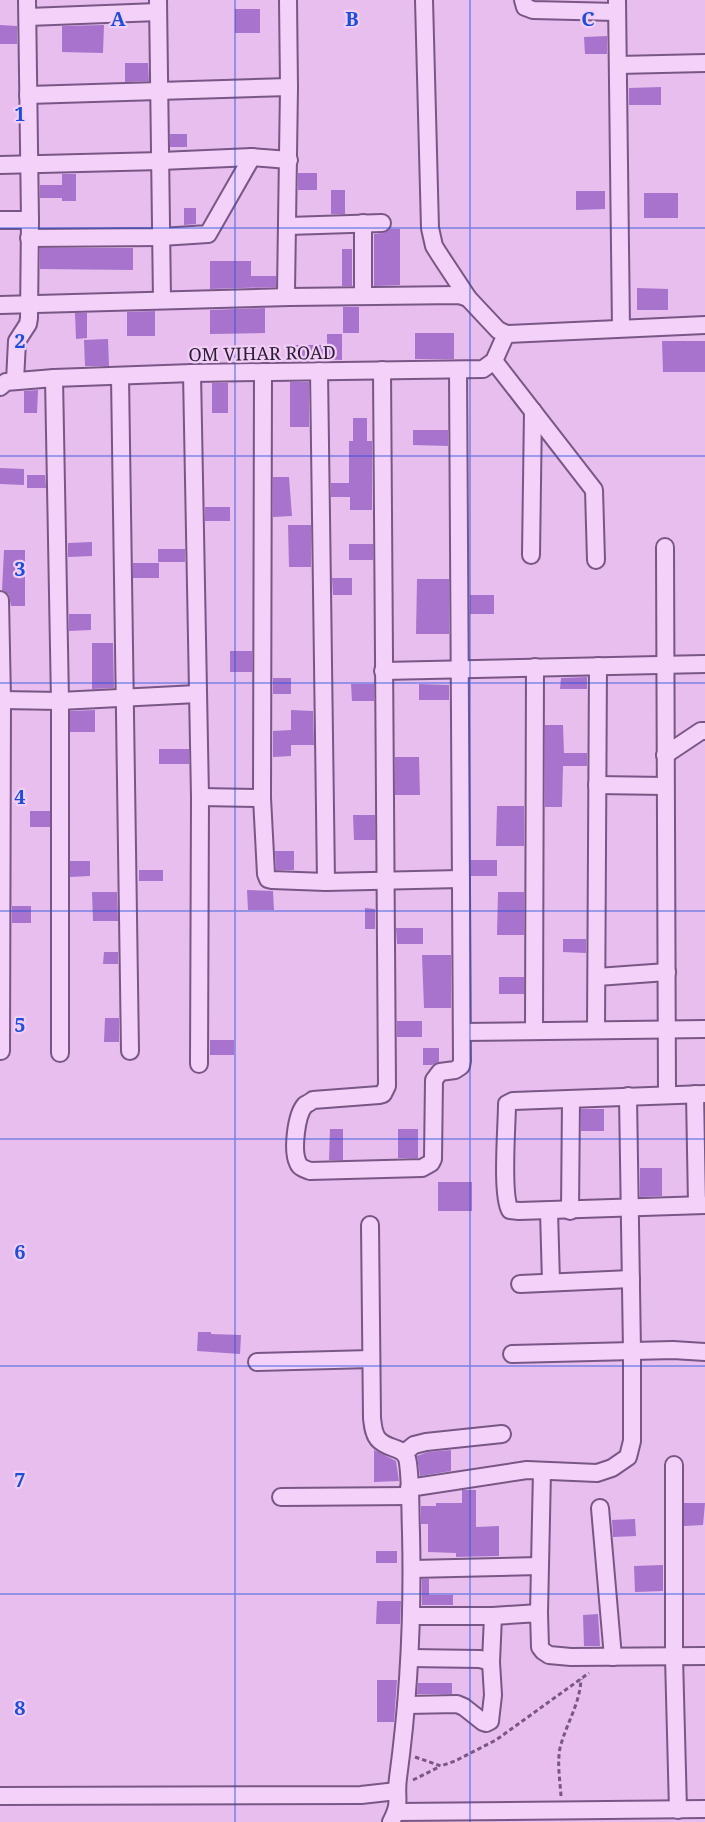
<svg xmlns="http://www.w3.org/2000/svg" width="705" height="1822" font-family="'Noto Serif',serif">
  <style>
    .building { fill: #a773cd }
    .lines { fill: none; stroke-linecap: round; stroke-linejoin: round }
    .minor-casing { stroke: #785786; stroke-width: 20 }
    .path { stroke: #785786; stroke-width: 3; stroke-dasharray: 4.5 3; stroke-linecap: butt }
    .minor { stroke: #f4d1f9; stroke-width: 16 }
    .grid { fill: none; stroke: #1d4ed8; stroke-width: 1.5; stroke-opacity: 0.55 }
    .labels { text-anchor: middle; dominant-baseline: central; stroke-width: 4.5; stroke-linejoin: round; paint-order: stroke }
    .street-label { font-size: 18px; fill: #2c1c36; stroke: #f1cef5 }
    .grid-label { font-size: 20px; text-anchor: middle; font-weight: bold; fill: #1d4ed8; stroke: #f1cef5; stroke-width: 4.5; stroke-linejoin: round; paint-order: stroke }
  </style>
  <rect width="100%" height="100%" fill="#e8beee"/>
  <g class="building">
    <rect x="235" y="9" width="25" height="24"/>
    <path d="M0,25L17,26V44H0Z"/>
    <path d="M104,25L103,53L62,52V26Z"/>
    <path d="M607,36V54H585L584,37Z"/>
    <path d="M125,63H148L149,81L125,82Z"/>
    <path d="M661,87V105H629V88Z"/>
    <rect x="170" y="134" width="17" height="13"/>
    <rect x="298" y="173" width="19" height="17"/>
    <path d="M62,174H76V201H62V198H40V185H62Z"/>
    <rect x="331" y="190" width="14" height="24"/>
    <path d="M576,191H605V209L576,210Z"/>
    <rect x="644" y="193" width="34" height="25"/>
    <path d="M184,208H196V224L184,225Z"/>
    <path d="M390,229H400V285L374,286V234L383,233Z"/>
    <path d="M40,248H133V270L40,269Z"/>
    <rect x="342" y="249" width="10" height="37"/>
    <path d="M210,261H251V276H276V287L210,289Z"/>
    <path d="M637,288L668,289V310H637Z"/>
    <rect x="343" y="307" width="16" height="26"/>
    <path d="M265,308V333L210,334V310Z"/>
    <path d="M155,311V336H127V312Z"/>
    <path d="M75,313H87V338L76,339Z"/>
    <rect x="415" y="333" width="39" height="26"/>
    <path d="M327,334H342V360L295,358V345H327Z"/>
    <path d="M108,339L109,366H85L84,340Z"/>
    <path d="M662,341H705V372H663Z"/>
    <rect x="290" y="382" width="19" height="45"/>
    <rect x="212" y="383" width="16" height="30"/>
    <path d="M38,390L37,413H24V391Z"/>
    <path d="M353,418H367V441H372V510H350V497H331V483H349V441H353Z"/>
    <path d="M413,430H448V446L413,445Z"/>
    <path d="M0,468L24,469V485L0,484Z"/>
    <path d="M27,475H45L46,488H27Z"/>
    <path d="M273,477H289L292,516L273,517Z"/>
    <rect x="205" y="507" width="25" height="14"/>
    <path d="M288,525H311V567H289Z"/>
    <path d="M92,542V556L68,557V543Z"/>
    <rect x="349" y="544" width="24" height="16"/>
    <rect x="158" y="549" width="27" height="13"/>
    <path d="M4,550H25V606H11L9,595L2,590Z"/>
    <rect x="133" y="563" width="26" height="15"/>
    <path d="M332,578H352V595H333Z"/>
    <path d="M417,579H449V634H416Z"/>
    <rect x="470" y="595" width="24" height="19"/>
    <path d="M69,614H91V630L69,631Z"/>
    <path d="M92,643H113L114,688L92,689Z"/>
    <rect x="230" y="651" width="22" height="21"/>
    <path d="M587,677V689H560L561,678Z"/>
    <rect x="273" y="678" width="18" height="16"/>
    <path d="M351,684H374V701H352Z"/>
    <path d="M419,684L449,685V700H419Z"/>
    <path d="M95,710V732H70V711Z"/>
    <path d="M291,710L313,711L314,745H291V756L273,757V731L291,730Z"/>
    <path d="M545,725H563L564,753H587V766H563L562,807H545Z"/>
    <rect x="159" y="749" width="30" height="15"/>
    <path d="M395,757H419L420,795H395Z"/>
    <path d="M497,806H524V846H496Z"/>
    <rect x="30" y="811" width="20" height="16"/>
    <path d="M353,815H375V840H354Z"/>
    <path d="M275,851H294V870H276Z"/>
    <rect x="471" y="860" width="26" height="16"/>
    <path d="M70,861H90V876L70,877Z"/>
    <rect x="139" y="870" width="24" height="11"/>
    <path d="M247,890L273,891L274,910H248Z"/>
    <path d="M92,892H117L118,921H93Z"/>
    <path d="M498,892H524V935H497Z"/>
    <rect x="12" y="906" width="19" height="17"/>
    <path d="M365,908L375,909V929H365Z"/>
    <path d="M396,928H423V944H397Z"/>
    <path d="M563,939H586V953L563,952Z"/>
    <path d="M104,952H118V964H103Z"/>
    <path d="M422,955H451V1008H424Z"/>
    <rect x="499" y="977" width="25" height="17"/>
    <path d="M105,1018H119V1042H104Z"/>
    <rect x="397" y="1021" width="25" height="16"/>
    <rect x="210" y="1040" width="24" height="15"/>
    <path d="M423,1048H439V1062L432,1065H423Z"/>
    <rect x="581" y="1109" width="23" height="22"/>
    <path d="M330,1129H343V1160H329Z"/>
    <rect x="398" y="1129" width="20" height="29"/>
    <path d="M640,1168H662V1196L640,1197Z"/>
    <rect x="438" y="1182" width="34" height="29"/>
    <path d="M198,1332H211V1334L241,1335L240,1354L197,1351Z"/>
    <path d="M374,1450L396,1461L399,1481L374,1482Z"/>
    <path d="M451,1450V1471L420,1476L417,1456L428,1452Z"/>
    <path d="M462,1490H476V1527L499,1526V1556L456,1557V1553L428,1552V1524H421V1506H436V1503H462Z"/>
    <path d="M684,1503H705L703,1525L684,1526Z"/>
    <path d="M635,1519L636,1536L613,1537L612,1520Z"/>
    <rect x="376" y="1551" width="21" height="12"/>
    <path d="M663,1565V1591L635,1592L634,1566Z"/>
    <path d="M422,1579H429V1595H453V1605H422Z"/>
    <path d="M377,1601H401L400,1624H376Z"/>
    <path d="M598,1614L600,1646H584L583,1615Z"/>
    <path d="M377,1680H397L394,1722H377Z"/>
    <path d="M418,1683H452V1694H417Z"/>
  </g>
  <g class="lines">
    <defs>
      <g id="minor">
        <path d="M158,0L162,300"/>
        <path d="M288,0L289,87L286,291L289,297"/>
        <path d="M424,0L430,228L434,246L439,254L468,298L498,330L506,334L705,325"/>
        <path d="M523,0L525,7L533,10L617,12"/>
        <path d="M617,0L621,328"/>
        <path d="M28,17L158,12"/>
        <path d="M618,65L705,63"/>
        <path d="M28,95L289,87"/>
        <path d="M0,165L161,161L252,157L289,160"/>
        <path d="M0,220H30"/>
        <path d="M363,223V296"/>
        <path d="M288,226L382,223"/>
        <path d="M29,238L161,237L208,234L252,157"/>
        <path d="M0,305L289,297L459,295L468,298"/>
        <path d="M494,361L594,490L596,560"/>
        <path d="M382,370L387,1086L383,1094L379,1095L313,1100C312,1101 305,1105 305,1105C296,1115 292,1151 298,1163C300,1168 305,1169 310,1171L422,1168L431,1163L433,1159L434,1080L440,1072L455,1070L461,1066L462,1061L458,370"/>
        <path d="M319,371L326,882"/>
        <path d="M263,372L262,798L266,874L268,879L272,880L326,882L460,879"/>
        <path d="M192,373L200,797L199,1064"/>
        <path d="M120,376L130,1051"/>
        <path d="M54,378L60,701V1053"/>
        <path d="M15,381L17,341L28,324L29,318L30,220L27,0"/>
        <path d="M0,387L6,382L54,378L192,373L483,369L494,361L506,334"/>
        <path d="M665,547L667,1094"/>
        <path d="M531,555L533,411"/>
        <path d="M0,600L2,700L1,1051"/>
        <path d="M383,671L705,664"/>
        <path d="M2,700L60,701L197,694"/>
        <path d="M665,755L701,731H705"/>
        <path d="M597,785L665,786"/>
        <path d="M200,797L262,798"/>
        <path d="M597,977L667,972"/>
        <path d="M596,1030L598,666"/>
        <path d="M534,1031L535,667"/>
        <path d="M463,1032L705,1029"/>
        <path d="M695,1094L697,1205"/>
        <path d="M705,1094L513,1101L507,1104C507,1126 501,1194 510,1210L519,1211L705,1205"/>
        <path d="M549,1211L551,1282"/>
        <path d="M570,1211L571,1100"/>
        <path d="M370,1225L372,1418C373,1425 373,1433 378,1439C388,1451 406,1445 408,1463C411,1486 410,1509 411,1532C413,1614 409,1697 398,1778C395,1799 402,1801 391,1822"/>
        <path d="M520,1284L631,1279"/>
        <path d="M512,1354L673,1350L705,1352"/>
        <path d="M257,1362L371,1359"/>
        <path d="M404,1453L414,1445L426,1442L502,1434"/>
        <path d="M674,1465V1657L678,1810"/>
        <path d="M409,1488L527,1470L597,1473L612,1468L628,1457L632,1441V1351L628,1096"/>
        <path d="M281,1497L409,1496"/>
        <path d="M600,1508L613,1657"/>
        <path d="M412,1569L539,1566"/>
        <path d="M539,1613L542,1471"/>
        <path d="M412,1616H493L539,1613L540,1647L543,1651L549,1655L571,1657L705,1656"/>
        <path d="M410,1658L480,1659L491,1662"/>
        <path d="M406,1705L457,1704L464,1707L483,1722L486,1723L490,1721L493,1695L491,1662L493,1616"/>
        <path d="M0,1796L361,1795L397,1791"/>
        <path d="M396,1812L705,1809"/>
      </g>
    </defs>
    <use href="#minor" class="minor-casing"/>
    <g class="path">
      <path d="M415,1757L441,1766L455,1761L496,1740L589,1673"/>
      <path d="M413,1780L439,1767"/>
      <path d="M561,1796C560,1780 557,1764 560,1748C566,1724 580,1704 581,1679"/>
    </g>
    <use href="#minor" class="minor"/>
  </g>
  <path class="grid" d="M235,0V1822M470,0V1822M0,228H705M0,456H705M0,683H705M0,911H705M0,1139H705M0,1366H705M0,1594H705"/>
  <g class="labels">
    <g class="street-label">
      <text transform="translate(262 353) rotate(-1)">OM VIHAR ROAD</text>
    </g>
  </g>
  <g class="grid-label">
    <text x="118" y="26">A</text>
    <text x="352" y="26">B</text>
    <text x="588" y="26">C</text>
    <text x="20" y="121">1</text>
    <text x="20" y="348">2</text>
    <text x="20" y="576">3</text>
    <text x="20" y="804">4</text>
    <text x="20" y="1032">5</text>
    <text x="20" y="1259">6</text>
    <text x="20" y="1487">7</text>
    <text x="20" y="1715">8</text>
  </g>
</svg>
